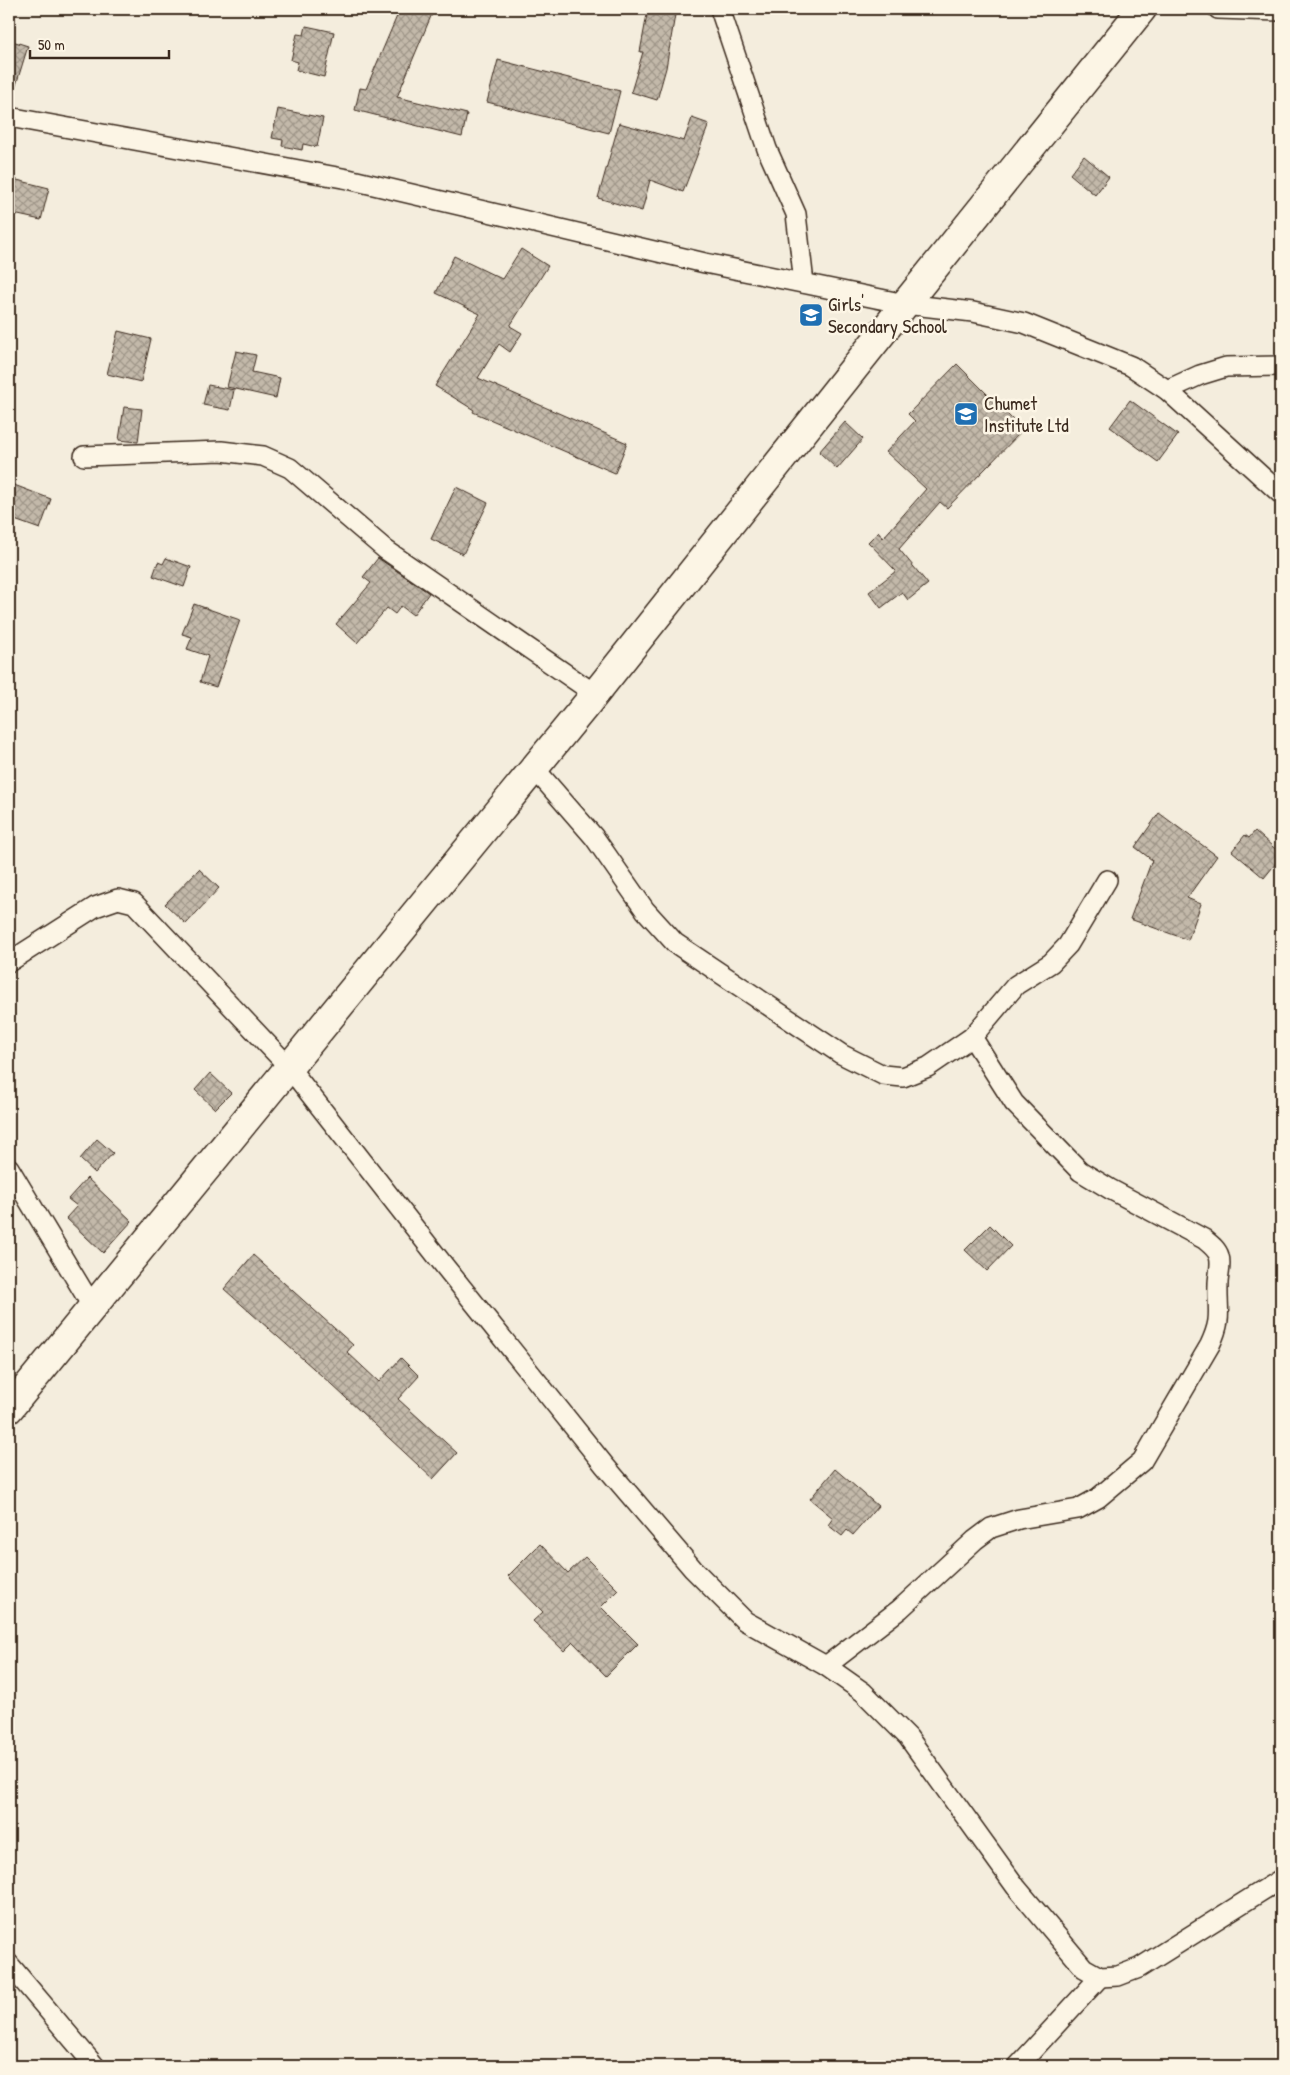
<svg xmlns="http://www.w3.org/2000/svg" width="1290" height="2075" font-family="'Patrick Hand',sans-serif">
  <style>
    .building { fill: url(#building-cross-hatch); stroke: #3b2a1e }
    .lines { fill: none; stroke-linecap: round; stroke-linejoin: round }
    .minor-casing { stroke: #3b2a1e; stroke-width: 22 }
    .secondary-casing { stroke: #3b2a1e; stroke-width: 31 }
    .minor { stroke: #fcf5e5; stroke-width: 19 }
    .secondary { stroke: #fcf5e5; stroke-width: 28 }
    .labels { text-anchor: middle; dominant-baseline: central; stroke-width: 5; stroke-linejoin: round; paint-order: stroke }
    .poi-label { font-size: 19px; fill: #3b2a1e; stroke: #fcf5e5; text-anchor: start }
  </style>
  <defs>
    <pattern id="building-cross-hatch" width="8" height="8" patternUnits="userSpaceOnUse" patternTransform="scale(1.25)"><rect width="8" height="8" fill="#c3b9aa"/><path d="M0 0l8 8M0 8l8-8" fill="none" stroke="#a0978a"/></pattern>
  </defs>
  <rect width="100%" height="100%" fill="#f4eddd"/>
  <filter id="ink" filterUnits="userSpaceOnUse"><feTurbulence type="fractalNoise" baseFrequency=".02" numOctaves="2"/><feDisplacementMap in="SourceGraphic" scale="10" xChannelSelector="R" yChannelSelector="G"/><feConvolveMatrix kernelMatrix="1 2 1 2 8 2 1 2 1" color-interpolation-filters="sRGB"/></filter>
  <g filter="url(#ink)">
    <g class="building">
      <path d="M400,9H434L397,97L467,114L462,137L355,110L360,88L366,89Z"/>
      <path d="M648,9H676L666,68L657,100L631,92L643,52H640Z"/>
      <path d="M306,26L334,32L324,77L296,70L298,62L291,60L297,34L304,35Z"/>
      <path d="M9,40L28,46L12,98L9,97Z"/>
      <path d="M498,60L620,91L609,133L487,102Z"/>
      <path d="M278,109L323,118L317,147L303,144L302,150L282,146L283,140L272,138Z"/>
      <path d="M692,118L709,124L683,192L650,180L642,211L598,198L619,123L684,141Z"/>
      <path d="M1084,156L1109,177L1095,195L1070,174Z"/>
      <path d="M9,178L49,188L41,220L9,213Z"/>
      <path d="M521,249L548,266L510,326L522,333L510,352L499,344L478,378L627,443L615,473L473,412L474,410L435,386L480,314L436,293L454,256L502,279Z"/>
      <path d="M118,331L151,339L141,382L107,374Z"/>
      <path d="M236,351L256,355L252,372L280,378L276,398L227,387Z"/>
      <path d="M957,364L1023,430L947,508L940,502L899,549L928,584L908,600L902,592L881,608L869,592L896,571L868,542L878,532L883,538L926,489L886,452L915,421L908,414Z"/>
      <path d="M208,385L234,390L230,410L203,405Z"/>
      <path d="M1130,400L1178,435L1158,462L1110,427Z"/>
      <path d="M124,407L142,409L138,442L119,440Z"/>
      <path d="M845,422L863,439L837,469L819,452Z"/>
      <path d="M9,483L51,499L40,529L9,518Z"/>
      <path d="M456,487L488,503L463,554L431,539Z"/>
      <path d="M166,558L191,567L184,587L153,576L158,562L163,564Z"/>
      <path d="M378,558L429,593L413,615L401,606L395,614L387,608L357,643L336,624L371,583L363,577Z"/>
      <path d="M194,604L240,620L216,687L200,682L208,656L187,649L192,637L182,634Z"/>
      <path d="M1159,813L1217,856L1187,898L1201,904L1188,940L1130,919L1152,860L1135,847Z"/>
      <path d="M1255,831L1281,854V857L1264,878L1232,851L1245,835L1249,838Z"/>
      <path d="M199,869L219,888L186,924L165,904Z"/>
      <path d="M210,1073L231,1093L215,1109L195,1090Z"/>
      <path d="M97,1139L113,1153L95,1173L80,1159Z"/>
      <path d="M87,1178L132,1221L103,1253L66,1218L77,1206L68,1199Z"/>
      <path d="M990,1225L1011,1246L987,1271L965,1250Z"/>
      <path d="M253,1255L353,1345L347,1352L379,1382L401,1358L419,1376L398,1399L457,1453L433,1479L331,1384L224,1289Z"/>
      <path d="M835,1469L878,1506L853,1535L847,1530L842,1536L828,1525L833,1518L810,1499Z"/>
      <path d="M540,1544L568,1573L585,1557L618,1590L601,1607L638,1644L606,1676L573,1642L564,1651L533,1621L543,1612L508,1576Z"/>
    </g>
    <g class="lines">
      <defs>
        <g id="minor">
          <path d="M720,9L767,149L796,214L804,283"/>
          <path d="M1218,9L1281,11"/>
          <path d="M9,117L348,179L705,263L905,304L973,312L1024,323L1131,366L1167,390L1281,494"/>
          <path d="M1167,390L1200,375L1226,367L1281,366"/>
          <path d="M84,456L221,451L263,456L290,468L386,550L595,694"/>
          <path d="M534,768L594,837L645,910L675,943L841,1054L883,1075L903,1077L928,1067L972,1037L1016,985L1051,963L1068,945L1107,880"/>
          <path d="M9,962L95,907L118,899L134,903L288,1066L446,1268L605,1466L693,1569L745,1621L826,1666L863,1692L908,1737L1016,1887L1084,1968L1100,1977L1118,1976L1139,1968L1281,1879"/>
          <path d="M9,1168L92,1306"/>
          <path d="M826,1666L900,1609L975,1540L991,1528L1019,1519L1078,1509L1098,1498L1142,1461L1210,1345C1223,1317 1217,1312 1218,1284C1218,1275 1222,1265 1219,1256C1217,1249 1210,1244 1204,1239L1110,1189L1080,1171L1014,1103L972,1037"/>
          <path d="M9,1964L95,2066"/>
          <path d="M1018,2066L1100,1977"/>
        </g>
        <path id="secondary" d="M9,1409L595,694L905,304L1142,9"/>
      </defs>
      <use href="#minor" class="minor-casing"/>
      <use href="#secondary" class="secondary-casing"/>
      <use href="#minor" class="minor"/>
      <use href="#secondary" class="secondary"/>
    </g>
  </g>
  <defs>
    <symbol id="school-square" viewBox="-11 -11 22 22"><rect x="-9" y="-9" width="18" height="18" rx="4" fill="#1f6fb2" stroke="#fcf5e5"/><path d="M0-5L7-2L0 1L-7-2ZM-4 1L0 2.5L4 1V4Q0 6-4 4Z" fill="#fff"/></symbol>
  </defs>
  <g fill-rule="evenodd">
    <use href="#school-square" x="797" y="301" width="28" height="28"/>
    <use href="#school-square" x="952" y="400" width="28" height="28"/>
  </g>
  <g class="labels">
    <g class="poi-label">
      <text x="828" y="304">Girls'<tspan x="828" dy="22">Secondary School</tspan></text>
      <text x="984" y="403">Chumet<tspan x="984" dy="22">Institute Ltd</tspan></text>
    </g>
  </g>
  <rect width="1290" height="2075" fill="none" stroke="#fcf5e5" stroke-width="30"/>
  <rect x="15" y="15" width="1260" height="2045" fill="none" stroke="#3b2a1e" stroke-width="2" filter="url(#ink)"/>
  <path d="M30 50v8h139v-8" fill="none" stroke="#3b2a1e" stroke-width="2.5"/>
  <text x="38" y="50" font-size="15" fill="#3b2a1e" stroke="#fcf5e5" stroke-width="4" paint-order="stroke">50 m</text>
</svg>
